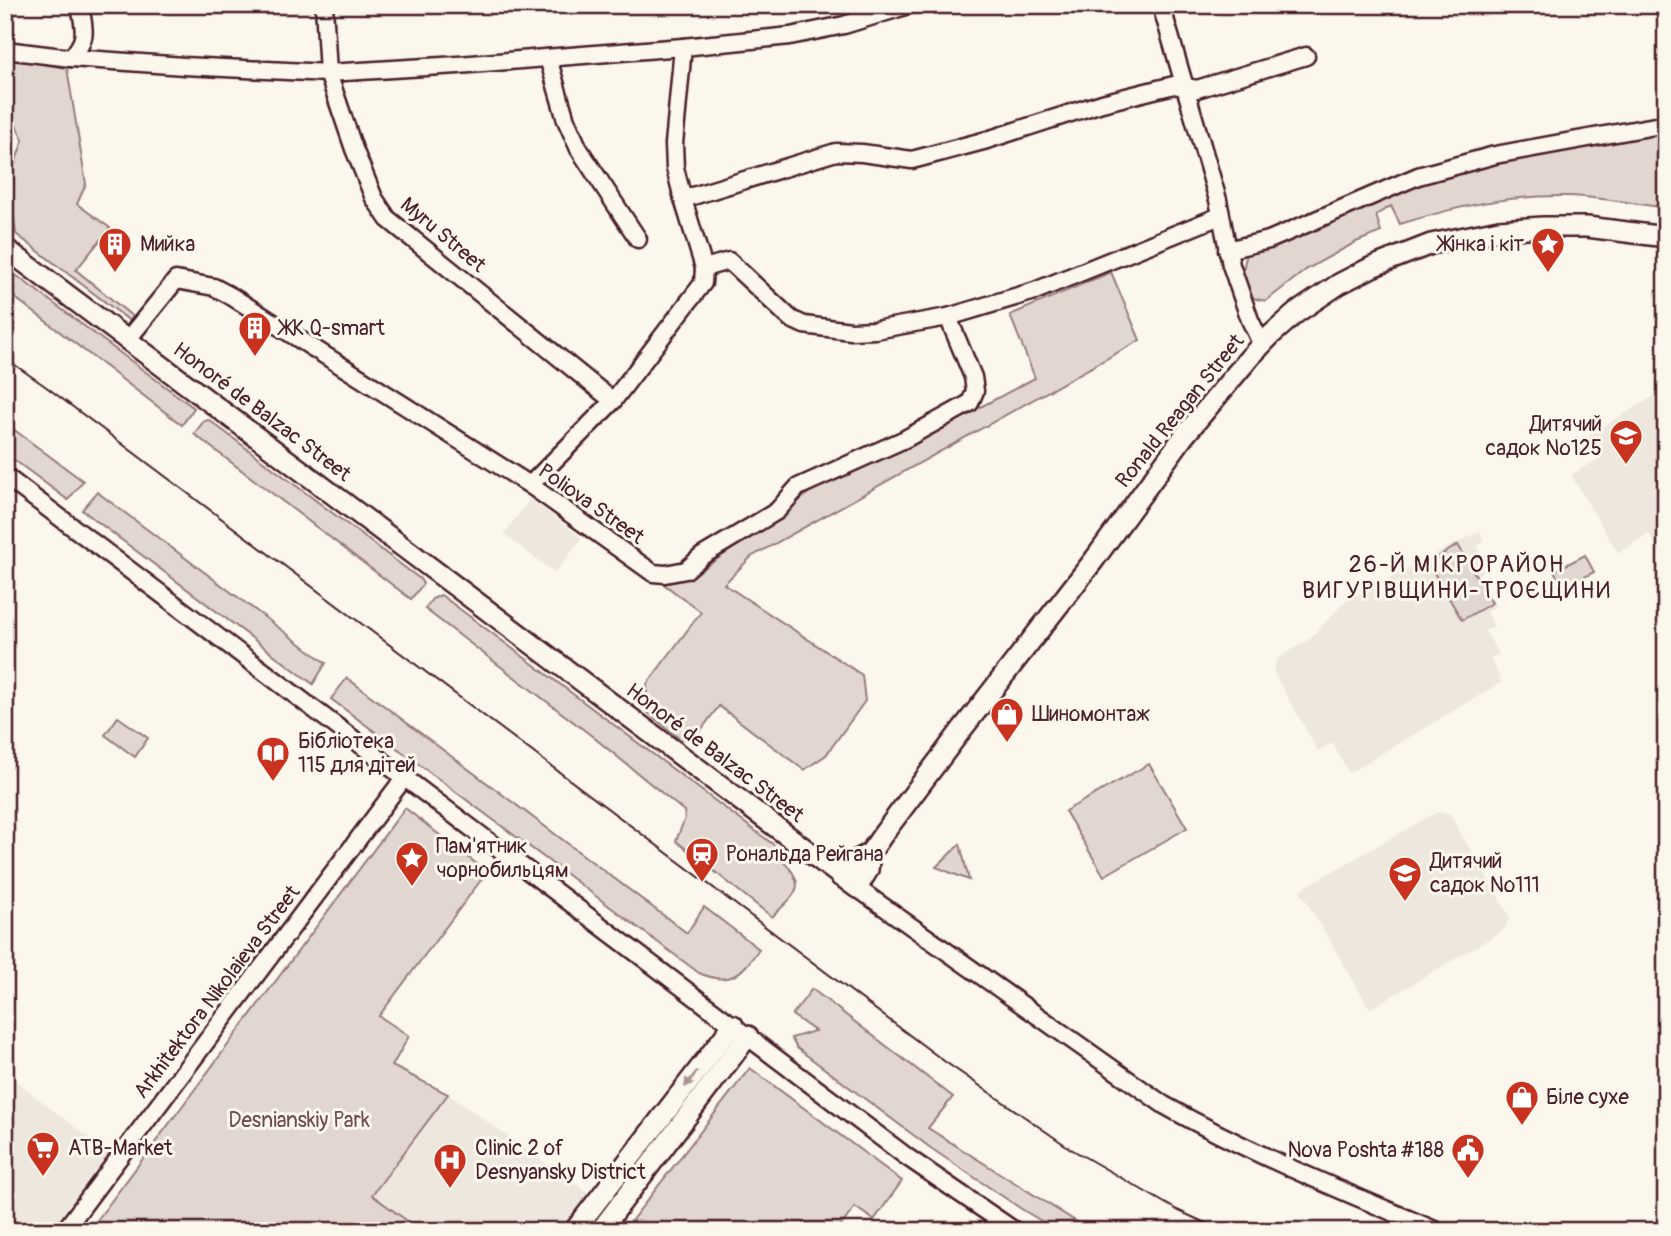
<svg xmlns="http://www.w3.org/2000/svg" width="1671" height="1236" font-family="Pangolin,sans-serif">
  <style>
    .built { fill: #eee7de }
    .green { fill: #e2d7d0; stroke: #967b7e; stroke-width: 2 }
    .lines { fill: none; stroke-linecap: round; stroke-linejoin: round }
    .minor-casing { stroke: #4a1f2b; stroke-width: 21 }
    .major-casing { stroke: #4a1f2b; stroke-width: 24 }
    .minor { stroke: #fbf7ec; stroke-width: 16 }
    .major { stroke: #fbf7ec; stroke-width: 19 }
    .tram { stroke: #4a1f2b; stroke-width: 2 }
    .oneway { fill: #ab9695 }
    .labels { text-anchor: middle; dominant-baseline: central; stroke-width: 6; stroke-linejoin: round; paint-order: stroke }
    .street-label { font-size: 21px; fill: #4a1f2b; stroke: #fbf7ec }
    .poi-label { font-size: 21px; fill: #4a1f2b; stroke: #fbf7ec; text-anchor: start }
    .park-label { font-size: 21px; fill: #704d54; stroke: #fbf7ec }
    .neighbourhood-label { font-size: 23px; letter-spacing: 2px; fill: #4a1f2b; stroke: #fbf7ec }
  </style>
  <rect width="100%" height="100%" fill="#fbf7ec"/>
  <filter id="ink" filterUnits="userSpaceOnUse"><feTurbulence type="fractalNoise" baseFrequency=".0143" numOctaves="2"/><feDisplacementMap in="SourceGraphic" scale="14" xChannelSelector="R" yChannelSelector="G"/><feConvolveMatrix kernelMatrix="1 2 1 2 8 2 1 2 1" color-interpolation-filters="sRGB"/></filter>
  <g filter="url(#ink)">
    <g class="built">
      <path d="M1666,389V557L1664,558L1649,534L1618,553L1571,475L1601,457L1589,435Z"/>
      <path d="M530,499L582,538L555,573L504,534Z"/>
      <path d="M1480,531L1484,542L1477,546L1487,569L1478,574L1495,606L1487,612L1494,626L1485,631L1499,654L1490,658L1502,682L1349,773L1332,743L1318,751L1273,671L1277,659L1311,638L1345,601Z"/>
      <path d="M1437,812L1449,813L1510,917L1504,930L1370,1009L1300,890Z"/>
      <path d="M12,1078L111,1155L53,1231H17L5,1221V1087Z"/>
      <path d="M448,1094L588,1193L559,1231H421L372,1195Z"/>
    </g>
    <g class="green">
      <path d="M5,58L67,68L86,184L77,204L110,228L76,270L133,317L130,321L16,234L9,181L23,140L5,103Z"/>
      <path d="M1666,127V208C1636,204 1599,197 1569,196C1508,195 1458,206 1400,224L1391,206L1376,215L1381,232L1356,242L1307,269L1266,301L1256,299L1246,293L1241,278L1247,253L1419,179Z"/>
      <path d="M5,267L194,408L182,425L5,290Z"/>
      <path d="M1111,272L1140,340L751,557L724,584L862,675L865,701L826,755L804,770L719,706L698,734L681,740L647,712V684L701,612L661,582L690,577L782,516L814,488L969,413L1035,378L1010,315Z"/>
      <path d="M209,420L420,579L423,584L411,599L194,434L204,421Z"/>
      <path d="M5,423L83,481L68,500L5,453Z"/>
      <path d="M97,492L326,663L313,684L82,510Z"/>
      <path d="M1458,545L1492,603L1462,620L1428,563Z"/>
      <path d="M1585,555L1594,572L1563,588L1554,571Z"/>
      <path d="M441,595L786,854L783,861C810,888 793,895 772,917L676,841L685,818L684,811L592,736L425,609L432,599Z"/>
      <path d="M347,678L687,933L704,907L759,949C741,974 731,987 699,973L331,699Z"/>
      <path d="M118,717L148,738L135,757L105,735Z"/>
      <path d="M1149,764L1187,828L1104,876L1065,811Z"/>
      <path d="M405,808L487,872L379,1016L409,1036L392,1066L448,1094L372,1195L421,1231H89Z"/>
      <path d="M960,844L969,880L936,867Z"/>
      <path d="M812,989L953,1097L928,1128L1091,1231H1058L1023,1210L932,1149L797,1048L791,1038L815,1031L792,1015Z"/>
      <path d="M750,1068L902,1181L874,1220L855,1207L837,1231H627L625,1229Z"/>
    </g>
    <g class="lines">
      <defs>
        <g id="minor">
          <path d="M324,5L328,73L354,149L374,198L388,219L613,401"/>
          <path d="M1161,5L1218,200L1231,265L1250,320L1262,345"/>
          <path d="M5,50L71,58L184,66L328,73L458,65L683,47L790,36L844,25L909,5"/>
          <path d="M71,58C89,37 84,30 80,5"/>
          <path d="M548,58L566,120L579,149L638,239"/>
          <path d="M683,199L836,152L862,153L912,160L987,140L1102,103L1174,85L1197,89L1306,56"/>
          <path d="M1227,250L1269,240L1418,176L1495,155L1666,124"/>
          <path d="M704,268L729,261L791,319L804,325L851,331L875,330L948,317L1035,291L1220,216"/>
          <path d="M128,339L176,280L214,287L231,296L530,485L653,573L665,574L686,570L702,556L777,511L798,487L905,439L970,403L975,391L973,377L948,317"/>
          <path d="M5,476L907,1157L1015,1231"/>
          <path d="M530,485L613,401L703,283L704,268L683,199L675,168L674,144L683,47"/>
          <path d="M857,888L1164,1105C1251,1154 1345,1192 1437,1231"/>
          <path d="M64,1231L404,778"/>
        </g>
        <g id="major">
          <path d="M5,248L857,888L868,870L870,853L884,833L963,728L1094,560L1184,436L1250,357L1271,335L1296,313L1339,284L1372,267L1431,244L1499,230L1543,227H1587L1666,237"/>
          <path d="M841,877L853,862L870,853"/>
          <path d="M574,1231L733,1025"/>
          <path d="M600,1231L748,1036"/>
        </g>
      </defs>
      <use href="#minor" class="minor-casing"/>
      <use href="#major" class="major-casing"/>
      <use href="#minor" class="minor"/>
      <use href="#major" class="major"/>
      <path class="tram" d="M5,358L45,386L944,1061L1071,1149L1177,1210L1223,1231"/>
    </g>
    <defs><path id="oneway-solid" d="M-6-.8H1V-3.2L6.5 0L1 3.2V.8H-6Z" transform="scale(1.75)"/></defs>
    <use class="oneway" href="#oneway-solid" transform="translate(691 1079) rotate(128)"/>
  </g>
  <defs>
    <symbol id="building-pin" viewBox="-11 -11 22 30"><path d="M0 17L-7.5 6A9.5 9.5 0 1 1 7.5 6Z" fill="#c8321e" stroke="#fbf7ec"/><path d="M-4-6H4V6H1V3H-1V6H-4ZM-2.5-4.3h1.7v1.8h-1.7ZM.8-4.3h1.7v1.8H.8ZM-2.5-1h1.7V.8h-1.7ZM.8-1h1.7V.8H.8Z" fill="#fff"/></symbol>
    <symbol id="sight-pin" viewBox="-11 -11 22 30"><path d="M0 17L-7.5 6A9.5 9.5 0 1 1 7.5 6Z" fill="#c8321e" stroke="#fbf7ec"/><path d="M0-6L1.8-2.2L6-1.7L2.9 1.2L3.7 5.4L0 3.3L-3.7 5.4L-2.9 1.2L-6-1.7L-1.8-2.2Z" fill="#fff"/></symbol>
    <symbol id="school-pin" viewBox="-11 -11 22 30"><path d="M0 17L-7.5 6A9.5 9.5 0 1 1 7.5 6Z" fill="#c8321e" stroke="#fbf7ec"/><path d="M0-5L7-2L0 1L-7-2ZM-4 1L0 2.5L4 1V4Q0 6-4 4Z" fill="#fff"/></symbol>
    <symbol id="shop-pin" viewBox="-11 -11 22 30"><path d="M0 17L-7.5 6A9.5 9.5 0 1 1 7.5 6Z" fill="#c8321e" stroke="#fbf7ec"/><path d="M-5-2.5h2.3a2.7 3.5 0 0 1 5.4 0H5L5.5 6h-11ZM-1.5-2.5h3a1.5 2.3 0 0 0-3 0Z" fill="#fff"/></symbol>
    <symbol id="library-pin" viewBox="-11 -11 22 30"><path d="M0 17L-7.5 6A9.5 9.5 0 1 1 7.5 6Z" fill="#c8321e" stroke="#fbf7ec"/><path d="M-6-4Q-3-5.5-.7-3.5V5Q-3 3-6 4ZM6-4Q3-5.5 .7-3.5V5Q3 3 6 4Z" fill="#fff"/></symbol>
    <symbol id="station-pin" viewBox="-11 -11 22 30"><path d="M0 17L-7.5 6A9.5 9.5 0 1 1 7.5 6Z" fill="#c8321e" stroke="#fbf7ec"/><path d="M-3-6H3Q5-6 5-4V2Q5 4 3 4L4.5 6H3L1.5 4h-3L-3 6H-4.5L-3 4Q-5 4-5 2V-4Q-5-6-3-6ZM-3.5-4v3h7v-3ZM-3.5 1v1.5H-2V1ZM2 1v1.5H3.5V1Z" fill="#fff"/></symbol>
    <symbol id="supermarket-pin" viewBox="-11 -11 22 30"><path d="M0 17L-7.5 6A9.5 9.5 0 1 1 7.5 6Z" fill="#c8321e" stroke="#fbf7ec"/><path d="M-6-5.5h2.5l.6 2H6L4.5 2H-2.5L-4.4-4H-6ZM-1.5 3.2a1.3 1.3 0 1 0 .1 0ZM3 3.2a1.3 1.3 0 1 0 .1 0Z" fill="#fff"/></symbol>
    <symbol id="civic-pin" viewBox="-11 -11 22 30"><path d="M0 17L-7.5 6A9.5 9.5 0 1 1 7.5 6Z" fill="#c8321e" stroke="#fbf7ec"/><path d="M-.6-6.5H3V-4.5H.6V-3L4-1V1h2V6H-6V1h2V-1L-.6-3ZM-1.2 2.5V6h2.4V2.5Z" fill="#fff"/></symbol>
    <symbol id="hospital-pin" viewBox="-11 -11 22 30"><path d="M0 17L-7.5 6A9.5 9.5 0 1 1 7.5 6Z" fill="#c8321e" stroke="#fbf7ec"/><path d="M-5-5h3v3.5h4V-5h3V5h-3V1.5h-4V5h-3Z" fill="#fff"/></symbol>
  </defs>
  <g fill-rule="evenodd">
    <use href="#building-pin" x="96" y="225" width="38" height="52"/>
    <use href="#sight-pin" x="1529" y="225" width="38" height="52"/>
    <use href="#building-pin" x="236" y="309" width="38" height="52"/>
    <use href="#school-pin" x="1607" y="417" width="38" height="52"/>
    <use href="#shop-pin" x="988" y="695" width="38" height="52"/>
    <use href="#library-pin" x="254" y="734" width="38" height="52"/>
    <use href="#station-pin" x="683" y="835" width="38" height="52"/>
    <use href="#sight-pin" x="393" y="839" width="38" height="52"/>
    <use href="#school-pin" x="1386" y="854" width="38" height="52"/>
    <use href="#shop-pin" x="1503" y="1078" width="38" height="52"/>
    <use href="#supermarket-pin" x="24" y="1129" width="38" height="52"/>
    <use href="#civic-pin" x="1449" y="1131" width="38" height="52"/>
    <use href="#hospital-pin" x="431" y="1141" width="38" height="52"/>
  </g>
  <g class="labels">
    <g class="street-label">
      <text transform="translate(443 235) rotate(40)">Myru Street</text>
      <text transform="translate(1180 411) rotate(-51)">Ronald Reagan Street</text>
      <text transform="translate(262 412) rotate(37)">Honoré de Balzac Street</text>
      <text transform="translate(591 504) rotate(35)">Poliova Street</text>
      <text transform="translate(715 753) rotate(37)">Honoré de Balzac Street</text>
      <text transform="translate(217 992) rotate(-53)">Arkhitektora Nikolaieva Street</text>
    </g>
    <g class="poi-label">
      <text x="140" y="244">Мийка</text>
      <text x="1524" y="244" text-anchor="end">Жінка і кіт</text>
      <text x="280" y="328">ЖК Q-smart</text>
      <text x="1602" y="424" text-anchor="end">Дитячий<tspan x="1602" dy="24">садок №125</tspan></text>
      <text x="1032" y="714">Шиномонтаж</text>
      <text x="298" y="741">Бібліотека<tspan x="298" dy="24">115 для дітей</tspan></text>
      <text x="436" y="846">Пам'ятник<tspan x="436" dy="24">чорнобильцям</tspan></text>
      <text x="726" y="854">Рональда Рейгана</text>
      <text x="1430" y="861">Дитячий<tspan x="1430" dy="24">садок №111</tspan></text>
      <text x="1546" y="1097">Біле сухе</text>
      <text x="68" y="1148">ATB-Market</text>
      <text x="475" y="1148">Clinic 2 of<tspan x="475" dy="24">Desnyansky District</tspan></text>
      <text x="1444" y="1150" text-anchor="end">Nova Poshta #188</text>
    </g>
    <g class="park-label">
      <text x="299" y="1120">Desnianskiy Park</text>
    </g>
    <g class="neighbourhood-label">
      <text x="1457" y="564">26-Й МІКРОРАЙОН<tspan x="1457" dy="26">ВИГУРІВЩИНИ-ТРОЄЩИНИ</tspan></text>
    </g>
  </g>
  <rect width="1671" height="1236" fill="none" stroke="#fbf7ec" stroke-width="28"/>
  <rect x="14" y="14" width="1643" height="1208" fill="none" stroke="#4a1f2b" stroke-width="2.5" filter="url(#ink)"/>
</svg>
